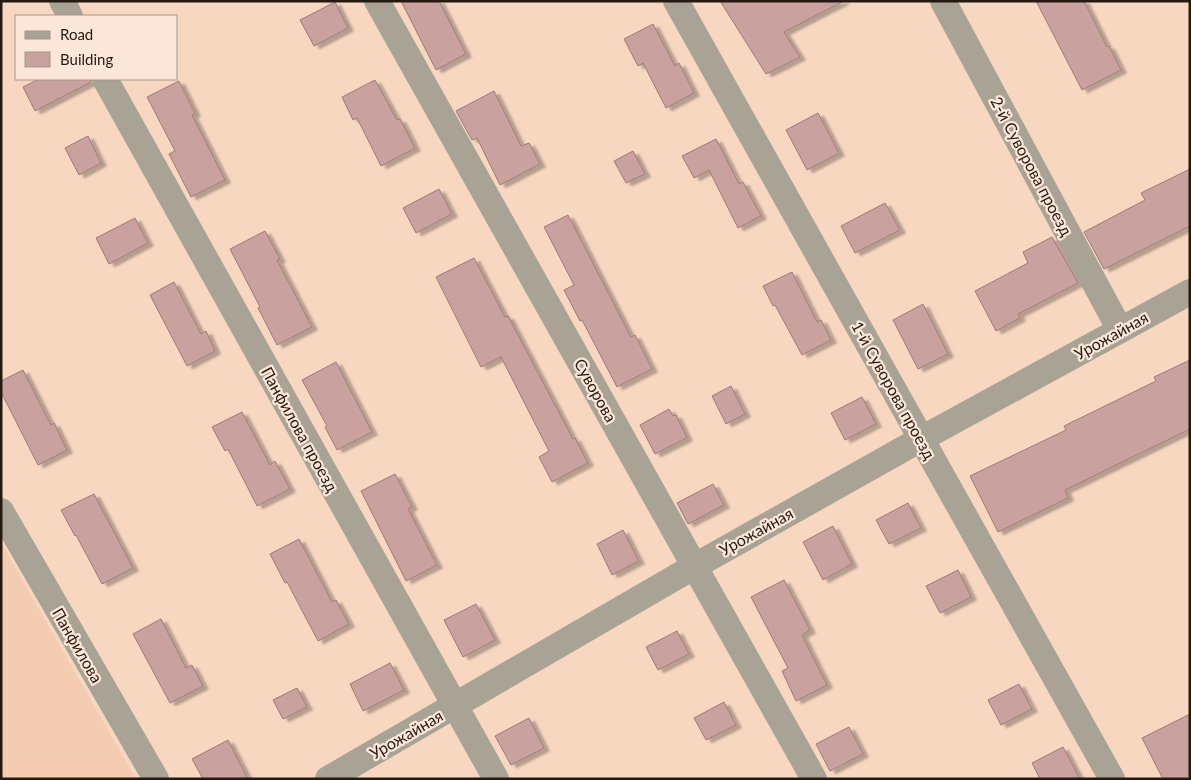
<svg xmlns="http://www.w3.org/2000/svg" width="1191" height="780" font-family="Lato,sans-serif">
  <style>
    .built { fill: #f4ccb1 }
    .building { fill: #c9a19f; stroke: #9f7977; filter: url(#shadow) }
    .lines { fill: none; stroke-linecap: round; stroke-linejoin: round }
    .minor { stroke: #a9a395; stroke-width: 26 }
    .labels { text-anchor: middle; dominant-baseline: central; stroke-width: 4.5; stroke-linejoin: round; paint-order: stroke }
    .street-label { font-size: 16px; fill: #251a12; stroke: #fbe7da }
  </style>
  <defs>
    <filter id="shadow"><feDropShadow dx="5.5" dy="3" stdDeviation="1" flood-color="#0004"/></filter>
  </defs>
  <rect width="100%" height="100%" fill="#f8d7c1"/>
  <path class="built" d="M1,543L136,779H1Z"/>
  <g class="building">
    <path d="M401,1H439L466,54L436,70Z"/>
    <path d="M720,1H844L784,32L800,57L766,74Z"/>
    <path d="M1036,1H1084L1107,47L1109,46L1121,70L1082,90Z"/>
    <path d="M335,2L348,28L314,46L300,20Z"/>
    <path d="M653,24L675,66L679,63L694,93L666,108L643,63L638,66L624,39Z"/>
    <path d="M39,79H90L91,82L35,111L23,87Z"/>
    <path d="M375,80L397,120L400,119L415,148L381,166L357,118L353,120L342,97Z"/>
    <path d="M179,81L195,113L192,115L225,180L191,197L169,154L175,151L147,97Z"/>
    <path d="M494,91L521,146L529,143L540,164L500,185L477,138L472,140L456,111Z"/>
    <path d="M818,113L839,153L807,170L786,130Z"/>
    <path d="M88,136L101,163L79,175L65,148Z"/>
    <path d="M716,139L739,184L743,182L761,216L738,228L709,170L694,178L682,156Z"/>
    <path d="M633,151L645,174L626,183L614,161Z"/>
    <path d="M1190,169V226L1104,269L1084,232L1145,200L1141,193Z"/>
    <path d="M439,189L452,214L416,233L403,208Z"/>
    <path d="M885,203L900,230L855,253L841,226Z"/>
    <path d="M568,215L631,337L635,335L652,369L617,387L582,320L580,321L564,290L574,285L544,227Z"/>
    <path d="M135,218L148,243L109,264L96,238Z"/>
    <path d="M265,231L280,259L277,260L312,327L277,345L258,308L260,307L230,249Z"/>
    <path d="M1052,237L1078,283L1018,314L1020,318L996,331L975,291L1028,263L1023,252Z"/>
    <path d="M474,258L505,317L508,316L573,439L575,438L588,463L552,482L539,457L549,451L501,357L481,367L436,277Z"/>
    <path d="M792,272L817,322L821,320L831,340L802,355L775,305L773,306L763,286Z"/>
    <path d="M174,282L201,334L206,331L215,351L187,366L150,295Z"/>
    <path d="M923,304L948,354L918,369L893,320Z"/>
    <path d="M1190,360V429L1065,490L1068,498L998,532L970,476L1066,430L1064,426L1156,381L1154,377Z"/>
    <path d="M336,362L372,432L337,450L325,427L327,426L302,380Z"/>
    <path d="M23,370L51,425L54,423L67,450L38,465L1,392V381Z"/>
    <path d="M731,386L745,414L726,424L712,396Z"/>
    <path d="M862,397L876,424L845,440L831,413Z"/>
    <path d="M669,409L673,416L676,415L687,438L655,454L640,425Z"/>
    <path d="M242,412L270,465L275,461L290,489L257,506L228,449L225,451L212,427Z"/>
    <path d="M395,474L412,507L408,509L437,565L406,581L361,491Z"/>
    <path d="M713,484L724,505L688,524L677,503Z"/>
    <path d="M94,494L133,568L102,584L76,535L75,536L61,510Z"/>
    <path d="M908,503L921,528L889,544L876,520Z"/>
    <path d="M833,526L852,564L823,580L803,542Z"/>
    <path d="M623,530L639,561L612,575L597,544Z"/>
    <path d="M299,539L332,602L336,600L349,624L318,641L287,582L285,583L270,554Z"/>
    <path d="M958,570L971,597L940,613L926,586Z"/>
    <path d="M784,580L810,630L802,635L827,685L796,701L782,671L788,668L751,597Z"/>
    <path d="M476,604L495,640L463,657L444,620Z"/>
    <path d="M161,619L186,668L192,665L203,686L170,703L133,634Z"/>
    <path d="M677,631L689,654L658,670L646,647Z"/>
    <path d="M390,663L404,690L363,711L350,684Z"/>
    <path d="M1019,684L1032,709L1001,725L988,700Z"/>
    <path d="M297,688L307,707L283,719L273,700Z"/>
    <path d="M724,702L736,725L706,740L694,718Z"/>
    <path d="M1190,714V779H1163L1142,738Z"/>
    <path d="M529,718L544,748L511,765L495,736Z"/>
    <path d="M849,727L863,754L830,771L816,744Z"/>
    <path d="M228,740L248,779H203L192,759Z"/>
    <path d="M1063,747L1080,779H1040L1032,763Z"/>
  </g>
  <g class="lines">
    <g class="minor">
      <path d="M62,1L70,16"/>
      <path d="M377,1L814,779"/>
      <path d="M676,1L1112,779"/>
      <path d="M943,1L1120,330"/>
      <path d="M105,79L496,779"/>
      <path d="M1,511L156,779"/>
      <path d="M328,779L695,566L921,439L1190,292"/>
    </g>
  </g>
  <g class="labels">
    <g class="street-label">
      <text transform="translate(1032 166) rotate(62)">2-й Суворова проезд</text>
      <text transform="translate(1111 335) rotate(-29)">Урожайная</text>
      <text transform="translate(596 390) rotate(61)">Суворова</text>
      <text transform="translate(894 390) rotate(61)">1-й Суворова проезд</text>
      <text transform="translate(300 429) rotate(61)">Панфилова проезд</text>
      <text transform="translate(756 531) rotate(-29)">Урожайная</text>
      <text transform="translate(78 645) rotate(60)">Панфилова</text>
      <text transform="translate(406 734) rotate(-30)">Урожайная</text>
    </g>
  </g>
  <rect width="1191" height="780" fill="none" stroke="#251a12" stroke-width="5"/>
  <rect x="15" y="15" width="162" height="65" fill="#fbe7da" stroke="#a5958a"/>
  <rect x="25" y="31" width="25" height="8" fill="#a9a395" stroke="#a5958a"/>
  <text x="60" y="40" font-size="15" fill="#251a12">Road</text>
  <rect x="25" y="52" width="25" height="15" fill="#c9a19f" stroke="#a5958a"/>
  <text x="60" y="65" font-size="15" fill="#251a12">Building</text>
</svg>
